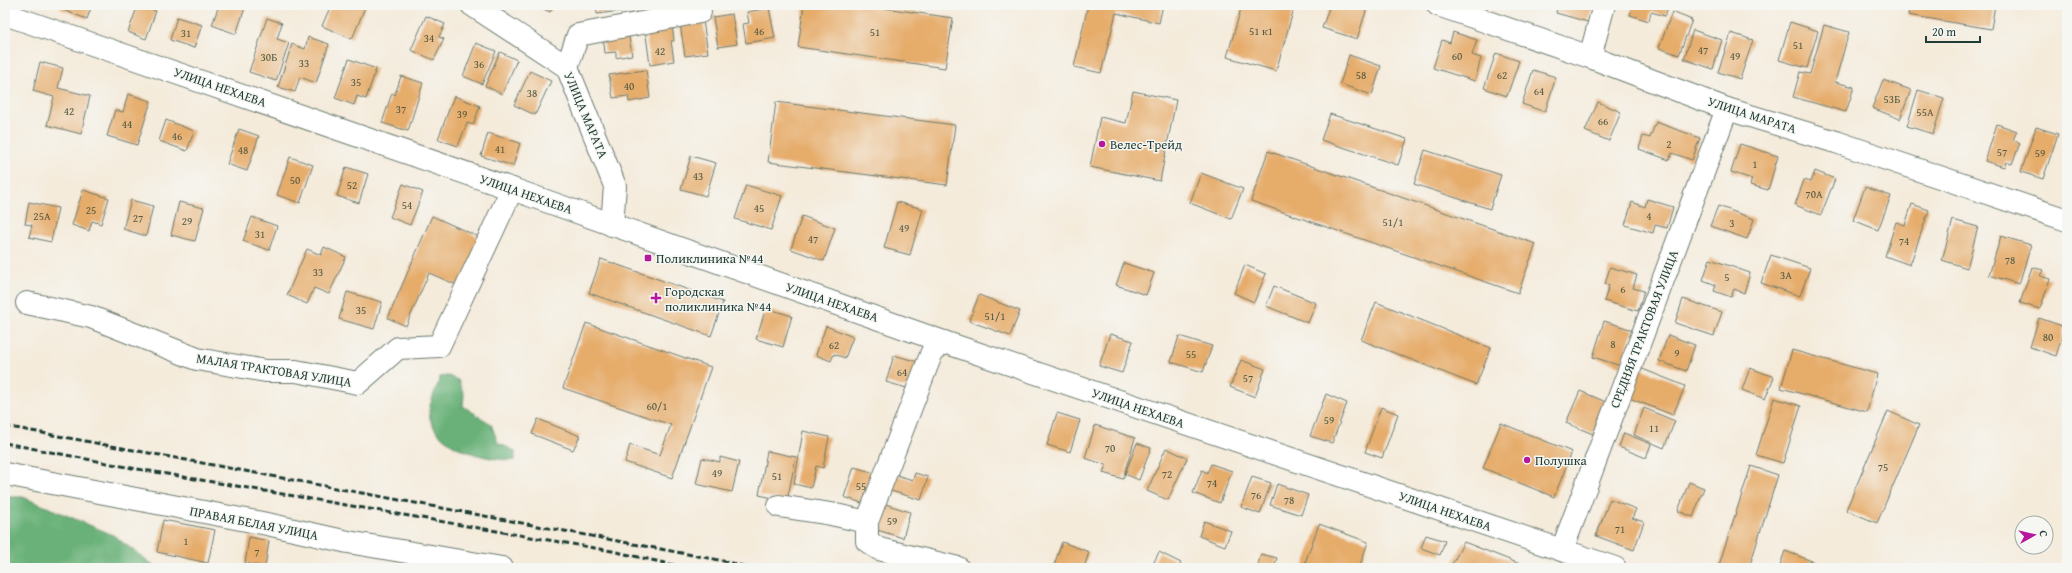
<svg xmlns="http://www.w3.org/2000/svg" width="2072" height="573" font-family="'Gentium Book Plus',serif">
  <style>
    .forest { fill: #69b178; stroke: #447756 }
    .building { fill: #e6ac6b }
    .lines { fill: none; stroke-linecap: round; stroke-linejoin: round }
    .minor-casing { stroke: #6a7a6e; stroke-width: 24 }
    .minor { stroke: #fff; stroke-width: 22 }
    .rail { stroke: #1f3d34; stroke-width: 3; stroke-dasharray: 6 3; stroke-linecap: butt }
    .poi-dot { fill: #b5179e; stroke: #f6f6f2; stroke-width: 1.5 }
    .labels { text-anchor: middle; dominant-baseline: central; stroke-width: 3; stroke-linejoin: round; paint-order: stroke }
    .number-label { font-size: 11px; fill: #515942 }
    .street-label { font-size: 13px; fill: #1f3d34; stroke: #f6f6f2 }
    .poi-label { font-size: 13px; fill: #1f3d34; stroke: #f6f6f2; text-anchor: start }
  </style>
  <rect width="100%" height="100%" fill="#f6f6f2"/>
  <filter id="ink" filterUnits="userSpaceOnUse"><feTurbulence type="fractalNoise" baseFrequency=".025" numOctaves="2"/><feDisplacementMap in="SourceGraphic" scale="8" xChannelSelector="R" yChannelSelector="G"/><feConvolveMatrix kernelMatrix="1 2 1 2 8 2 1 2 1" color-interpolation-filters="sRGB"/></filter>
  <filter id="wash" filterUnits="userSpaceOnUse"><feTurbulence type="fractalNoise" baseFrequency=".012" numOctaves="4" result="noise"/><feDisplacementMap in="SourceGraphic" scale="16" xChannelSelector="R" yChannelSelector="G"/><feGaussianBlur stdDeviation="0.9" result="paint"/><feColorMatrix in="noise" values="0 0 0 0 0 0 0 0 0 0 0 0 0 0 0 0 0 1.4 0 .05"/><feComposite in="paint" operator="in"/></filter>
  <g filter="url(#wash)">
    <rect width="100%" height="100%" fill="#f4ebdb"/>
    <g class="forest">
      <path d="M448,376L458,380L464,394L463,406L491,424L498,443L515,451V460C487,461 431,447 429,412C429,404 438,385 440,377Z"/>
      <path d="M5,497H23L113,535L157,568H5Z"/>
    </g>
    <g id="blocks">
      <g class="building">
        <path d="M62,5H92L87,19L60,9Z"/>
        <path d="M138,5L156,11L146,39L128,32Z"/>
        <path d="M219,5H246L236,34L212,25Z"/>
        <path d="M331,5H366L352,39L322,26Z"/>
        <path d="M535,5H554L550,12Z"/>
        <path d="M596,5H628V10L597,14Z"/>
        <path d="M804,5H864L953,18L945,68L798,47Z"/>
        <path d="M1088,5H1163L1159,23L1116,13L1101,73L1074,67Z"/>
        <path d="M1242,5H1295L1276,71L1227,57Z"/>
        <path d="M1330,5H1368L1357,39L1322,28Z"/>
        <path d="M1558,5H1593L1588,22L1556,13Z"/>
        <path d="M1633,5H1669L1665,16L1651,12L1649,21L1630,15Z"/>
        <path d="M1910,5H1995L1991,29L1908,15Z"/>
        <path d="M769,8L775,38L746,43L743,24L749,23L747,12Z"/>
        <path d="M1672,12L1692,20L1679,55L1659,48Z"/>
        <path d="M732,14L737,44L718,47L713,17Z"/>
        <path d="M426,16L445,24L439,37L444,39L434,60L411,50Z"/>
        <path d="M177,17L202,25L194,48L170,40Z"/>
        <path d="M267,18L282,23L277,39L289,43L276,81L249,72Z"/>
        <path d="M703,21L708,53L685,56L680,24Z"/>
        <path d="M1790,22L1818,31L1807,68L1779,60Z"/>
        <path d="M672,24L674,41H671L674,61L650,65L645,28Z"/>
        <path d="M1824,25L1849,32L1835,82L1854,87L1846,112L1793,97L1800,72L1810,74Z"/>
        <path d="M1693,30L1722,40L1713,69L1684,59Z"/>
        <path d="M628,32L632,55L616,58V52L605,53L603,35Z"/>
        <path d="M1453,32L1477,40L1472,55L1481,58L1475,81L1433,68L1442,40L1450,43Z"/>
        <path d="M1731,33L1753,40L1740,79L1718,72Z"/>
        <path d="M308,37L329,44L316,83L300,77L295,92L278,87L292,44L305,49Z"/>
        <path d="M476,43L496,51L482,84L463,76Z"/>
        <path d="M500,52L517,60L502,94L485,86Z"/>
        <path d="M1496,53L1519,61L1507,96L1484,88Z"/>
        <path d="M1349,55L1381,66L1372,95L1340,84Z"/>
        <path d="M349,59L376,69L366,99L357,96L354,105L335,98Z"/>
        <path d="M40,62L63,68L58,88L90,96L81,134L47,125L54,97L33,91Z"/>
        <path d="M646,70L650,98L629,102L628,96L613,98L609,75Z"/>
        <path d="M1533,70L1556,77L1545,112L1522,104Z"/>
        <path d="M530,71L551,81L535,115L514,105Z"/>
        <path d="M401,76L423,83L408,131L382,123L392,93L395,95Z"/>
        <path d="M1883,80L1911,90L1900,119L1872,108Z"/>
        <path d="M1918,90L1944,98L1933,134L1907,126Z"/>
        <path d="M1133,91L1176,100L1160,181L1090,167L1100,117L1126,123Z"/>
        <path d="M128,94L151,101L137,145L107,136L115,110L123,112Z"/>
        <path d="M454,96L480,106L473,125L467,123L458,146L438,139Z"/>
        <path d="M776,102L955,125L947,185L768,162Z"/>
        <path d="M1598,102L1621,112L1609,141L1585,131Z"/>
        <path d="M1330,114L1407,139L1398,165L1321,140Z"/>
        <path d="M166,120L194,131L187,151L159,141Z"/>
        <path d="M1656,122L1700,138L1692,160L1672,153L1669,160L1639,149L1643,136L1650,138Z"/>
        <path d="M1997,124L2017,131L2013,140L2020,143L2012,164L2006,162L2004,167L1985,161Z"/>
        <path d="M2036,127L2058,134L2043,179L2021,172Z"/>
        <path d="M239,129L259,136L247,171L227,164Z"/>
        <path d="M488,133L520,143L513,166L481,156Z"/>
        <path d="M1740,144L1778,156L1768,190L1750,185L1752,179L1731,172Z"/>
        <path d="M1425,150L1501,175L1490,209L1414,184Z"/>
        <path d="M1268,151L1536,244L1518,293L1251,201Z"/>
        <path d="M691,156L716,163L706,196L681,189Z"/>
        <path d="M290,157L313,165L300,203L277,195Z"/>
        <path d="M346,167L368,174L359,203L337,196Z"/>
        <path d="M1815,171L1835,179L1821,215L1795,205L1804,180L1811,182Z"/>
        <path d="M1201,173L1243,189L1231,219L1190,203Z"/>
        <path d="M403,184L423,192L410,225L390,217Z"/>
        <path d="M746,185L782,196L771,230L735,219Z"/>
        <path d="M1865,187L1891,196L1878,230L1853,220Z"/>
        <path d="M83,190L109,198L101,224L92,221L89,231L72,225Z"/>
        <path d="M1647,199L1673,207L1667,228L1655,225L1653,233L1625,225L1632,202L1645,207Z"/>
        <path d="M131,200L153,206L146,236L123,229Z"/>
        <path d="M29,202L58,208L51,242L29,237L32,225L25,224Z"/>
        <path d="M179,202L204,208L195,241L171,235Z"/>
        <path d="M897,202L923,209L910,255L884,248Z"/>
        <path d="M1912,204L1929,210L1910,265L1885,256L1896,222L1905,225Z"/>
        <path d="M1718,206L1754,219L1747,239L1710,226Z"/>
        <path d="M432,216L481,238L459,286L429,273L406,326L388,318Z"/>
        <path d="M802,216L835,228L824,261L791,249Z"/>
        <path d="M252,217L277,226L269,250L243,241Z"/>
        <path d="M1953,220L1978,227L1967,268L1942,260Z"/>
        <path d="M2001,236L2031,245L2019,284L1989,275Z"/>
        <path d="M324,247L346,257L329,294L314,288L307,304L287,295L307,249L321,255Z"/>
        <path d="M1771,255L1810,268L1800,296L1761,283Z"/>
        <path d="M601,259L723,302L711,336L589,293Z"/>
        <path d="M1710,259L1750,273L1744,293L1734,289L1731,297L1714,291L1716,285L1703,280Z"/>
        <path d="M1124,263L1154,273L1146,295L1116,285Z"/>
        <path d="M1245,265L1266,274L1254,302L1234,293Z"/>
        <path d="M1610,267L1637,275L1633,288L1644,291L1638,311L1604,301L1609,286L1605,284Z"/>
        <path d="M2032,267L2043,270L2040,276L2050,279L2040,309L2020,303Z"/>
        <path d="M1274,286L1316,303L1308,323L1266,306Z"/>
        <path d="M347,292L382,302L374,329L339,319Z"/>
        <path d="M979,295L1020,311L1010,336L969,321Z"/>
        <path d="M1683,299L1722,312L1714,336L1675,323Z"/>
        <path d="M1376,302L1491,348L1476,385L1361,340Z"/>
        <path d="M766,308L792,316L783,347L756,339Z"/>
        <path d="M2039,318L2065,327L2056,356L2030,347Z"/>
        <path d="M1604,321L1633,330L1621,366L1593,357Z"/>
        <path d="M586,323L711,367L672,478L625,462L630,445L660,455L671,425L563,388Z"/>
        <path d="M826,326L853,337L845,358L834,354L831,361L816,355Z"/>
        <path d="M1110,334L1133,341L1122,373L1099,366Z"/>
        <path d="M1668,335L1695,345L1686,371L1659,361Z"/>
        <path d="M1179,336L1212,346L1203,372L1171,362Z"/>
        <path d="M1792,350L1877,374L1867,412L1781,388Z"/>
        <path d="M894,355L918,362L910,389L886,382Z"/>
        <path d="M1241,360L1265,369L1255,397L1230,387Z"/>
        <path d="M1635,366L1685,386L1673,415L1624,396Z"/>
        <path d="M1750,368L1774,377L1765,399L1742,390Z"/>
        <path d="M1580,391L1606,402L1593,434L1566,423Z"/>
        <path d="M1326,394L1347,403L1332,443L1310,436Z"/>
        <path d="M1774,398L1801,406L1783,463L1756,455Z"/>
        <path d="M1381,407L1398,414L1382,458L1365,452Z"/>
        <path d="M1644,408L1675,421L1664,448L1634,435Z"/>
        <path d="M1888,411L1919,425L1877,523L1846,510Z"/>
        <path d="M1057,413L1080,420L1070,452L1047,445Z"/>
        <path d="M538,419L580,436L573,450L532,434Z"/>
        <path d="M1501,423L1572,452L1554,497L1483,468Z"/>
        <path d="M1095,425L1135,438L1123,479L1103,473L1106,465L1085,458Z"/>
        <path d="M803,431L829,437L823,468L816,466L811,488L794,484Z"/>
        <path d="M1624,433L1651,444L1646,458L1619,447Z"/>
        <path d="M1137,443L1151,448L1139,480L1125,474Z"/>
        <path d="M1166,448L1187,458L1168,500L1147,491Z"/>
        <path d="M767,451L796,457L787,501L759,495Z"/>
        <path d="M720,457L739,462L732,492L696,484L702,458L720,462Z"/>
        <path d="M1211,464L1232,471L1220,503L1193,493L1202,470L1207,473Z"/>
        <path d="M1751,466L1778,475L1749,568H1718Z"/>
        <path d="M854,467L878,474L868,505L844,497Z"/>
        <path d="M915,473L928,477L921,500L888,490L893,474L913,480Z"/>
        <path d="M1252,477L1271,483L1260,514L1241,507Z"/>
        <path d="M1689,482L1704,488L1693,517L1678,511Z"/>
        <path d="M1277,484L1308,495L1301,515L1270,505Z"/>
        <path d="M1610,499L1636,509L1632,518L1644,522L1634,550L1596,536Z"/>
        <path d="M882,503L910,512L903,538L874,529Z"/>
        <path d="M163,520L215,530L208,563L157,552Z"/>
        <path d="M1204,521L1231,531L1225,546L1199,536Z"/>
        <path d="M1319,524L1368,542L1359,568H1303Z"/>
        <path d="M1426,535L1445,541L1440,555L1421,548Z"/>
        <path d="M249,537L269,541L265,567L245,563Z"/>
        <path d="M1062,542L1089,552L1084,568H1053Z"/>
        <path d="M1464,542L1530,568H1450Z"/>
        <path d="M1785,551L1817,563L1815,568H1779Z"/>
        <path d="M1159,552L1181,563L1178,568H1151Z"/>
        <path d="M1261,554L1277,558L1274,568H1257Z"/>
      </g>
    </g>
  </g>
  <g filter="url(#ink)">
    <use href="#blocks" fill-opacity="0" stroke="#6a7a6e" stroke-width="1"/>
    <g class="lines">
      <defs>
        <g id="minor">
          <path d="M472,5L567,67L615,186L612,225"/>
          <path d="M1438,5L1590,57L1727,109L1836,142L2067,220"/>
          <path d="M5,14L512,189L944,342L1615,568"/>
          <path d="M1590,57L1604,5"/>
          <path d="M567,67L578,35L700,12"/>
          <path d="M27,303L91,317L197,359L266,371H296L358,383L398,348L439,346L512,189"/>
          <path d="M5,474L267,524L348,542L502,568"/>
          <path d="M779,506L831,514L867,522L932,352L944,342"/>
          <path d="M867,522V541L879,549L958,568"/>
          <path d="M1562,550L1727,109"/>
        </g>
      </defs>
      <use href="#minor" class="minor-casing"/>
      <use href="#minor" class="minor"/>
      <g class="rail">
        <path d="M5,426L719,560L751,568"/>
        <path d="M5,443L132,468L612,551L687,568"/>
      </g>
    </g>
  </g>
  <g class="poi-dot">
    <circle cx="1102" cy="144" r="4"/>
    <rect x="644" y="254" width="8" height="8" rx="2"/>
    <path d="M654 292h4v4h4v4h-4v4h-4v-4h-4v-4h4z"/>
    <circle cx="1527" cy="460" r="4"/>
  </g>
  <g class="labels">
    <g class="number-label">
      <text x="759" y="31">46</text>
      <text x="1261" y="31">51 к1</text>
      <text x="875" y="32">51</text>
      <text x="186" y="33">31</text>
      <text x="429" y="38">34</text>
      <text x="1798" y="45">51</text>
      <text x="1703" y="50">47</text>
      <text x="660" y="51">42</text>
      <text x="1457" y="56">60</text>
      <text x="1735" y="56">49</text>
      <text x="269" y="57">30Б</text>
      <text x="304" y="63">33</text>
      <text x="479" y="64">36</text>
      <text x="1361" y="75">58</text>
      <text x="1502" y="75">62</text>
      <text x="356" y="82">35</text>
      <text x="629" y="86">40</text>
      <text x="1539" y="91">64</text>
      <text x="532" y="93">38</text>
      <text x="1892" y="99">53Б</text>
      <text x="401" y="109">37</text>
      <text x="69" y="111">42</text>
      <text x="1925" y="112">55А</text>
      <text x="462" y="114">39</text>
      <text x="1603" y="121">66</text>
      <text x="127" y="124">44</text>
      <text x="177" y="136">46</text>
      <text x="1669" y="144">2</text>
      <text x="500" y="149">41</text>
      <text x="243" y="150">48</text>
      <text x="2002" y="152">57</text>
      <text x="2040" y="153">59</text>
      <text x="1755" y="164">1</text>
      <text x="698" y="176">43</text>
      <text x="295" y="180">50</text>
      <text x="352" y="185">52</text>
      <text x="1814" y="194">70А</text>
      <text x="407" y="205">54</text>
      <text x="759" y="208">45</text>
      <text x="91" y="210">25</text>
      <text x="42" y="216">25А</text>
      <text x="1649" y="216">4</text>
      <text x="138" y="218">27</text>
      <text x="187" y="221">29</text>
      <text x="1393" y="222">51/1</text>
      <text x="1732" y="223">3</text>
      <text x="904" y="228">49</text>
      <text x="260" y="234">31</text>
      <text x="813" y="239">47</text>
      <text x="1904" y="241">74</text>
      <text x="2010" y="260">78</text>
      <text x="318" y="272">33</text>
      <text x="1786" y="275">3А</text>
      <text x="1727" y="277">5</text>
      <text x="1623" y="289">6</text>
      <text x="361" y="310">35</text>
      <text x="995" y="316">51/1</text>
      <text x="2048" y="337">80</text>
      <text x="1613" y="344">8</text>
      <text x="834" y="345">62</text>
      <text x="1677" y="353">9</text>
      <text x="1191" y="354">55</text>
      <text x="902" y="372">64</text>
      <text x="1248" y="378">57</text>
      <text x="657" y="406">60/1</text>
      <text x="1329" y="420">59</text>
      <text x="1654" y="428">11</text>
      <text x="1110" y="448">70</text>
      <text x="1883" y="467">75</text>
      <text x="717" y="473">49</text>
      <text x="1167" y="474">72</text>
      <text x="777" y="476">51</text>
      <text x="1212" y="483">74</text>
      <text x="861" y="486">55</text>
      <text x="1256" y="495">76</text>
      <text x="1289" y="500">78</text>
      <text x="892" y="521">59</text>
      <text x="1620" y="529">71</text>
      <text x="186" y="541">1</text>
      <text x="257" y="552">7</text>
    </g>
    <g class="street-label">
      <text transform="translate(220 87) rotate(19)">УЛИЦА НЕХАЕВА</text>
      <text transform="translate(586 115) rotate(67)">УЛИЦА МАРАТА</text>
      <text transform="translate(1752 115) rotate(18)">УЛИЦА МАРАТА</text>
      <text transform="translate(526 194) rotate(19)">УЛИЦА НЕХАЕВА</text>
      <text transform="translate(832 302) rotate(19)">УЛИЦА НЕХАЕВА</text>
      <text transform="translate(1644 329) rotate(-69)">СРЕДНЯЯ ТРАКТОВАЯ УЛИЦА</text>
      <text transform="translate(274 370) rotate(9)">МАЛАЯ ТРАКТОВАЯ УЛИЦА</text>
      <text transform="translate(1138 408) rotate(19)">УЛИЦА НЕХАЕВА</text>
      <text transform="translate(1445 511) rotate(19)">УЛИЦА НЕХАЕВА</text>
      <text transform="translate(254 523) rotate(11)">ПРАВАЯ БЕЛАЯ УЛИЦА</text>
    </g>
    <g class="poi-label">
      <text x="1110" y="144">Велес-Трейд</text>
      <text x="656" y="258">Поликлиника №44</text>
      <text x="665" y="291">Городская<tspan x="665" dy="15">поликлиника №44</tspan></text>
      <text x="1535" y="460">Полушка</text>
    </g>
  </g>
  <rect width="2072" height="573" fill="none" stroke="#f6f6f2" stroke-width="20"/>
  <g transform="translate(2034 535) rotate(82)"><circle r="19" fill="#f6f6f2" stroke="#a0aca6"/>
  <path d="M0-3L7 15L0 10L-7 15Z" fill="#b5179e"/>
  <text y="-6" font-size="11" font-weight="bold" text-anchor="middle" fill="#1f3d34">С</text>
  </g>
  <path d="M1926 36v6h54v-6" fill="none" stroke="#1f3d34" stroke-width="2"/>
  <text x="1932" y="36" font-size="12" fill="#1f3d34" stroke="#f6f6f2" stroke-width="3" paint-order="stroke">20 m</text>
</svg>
